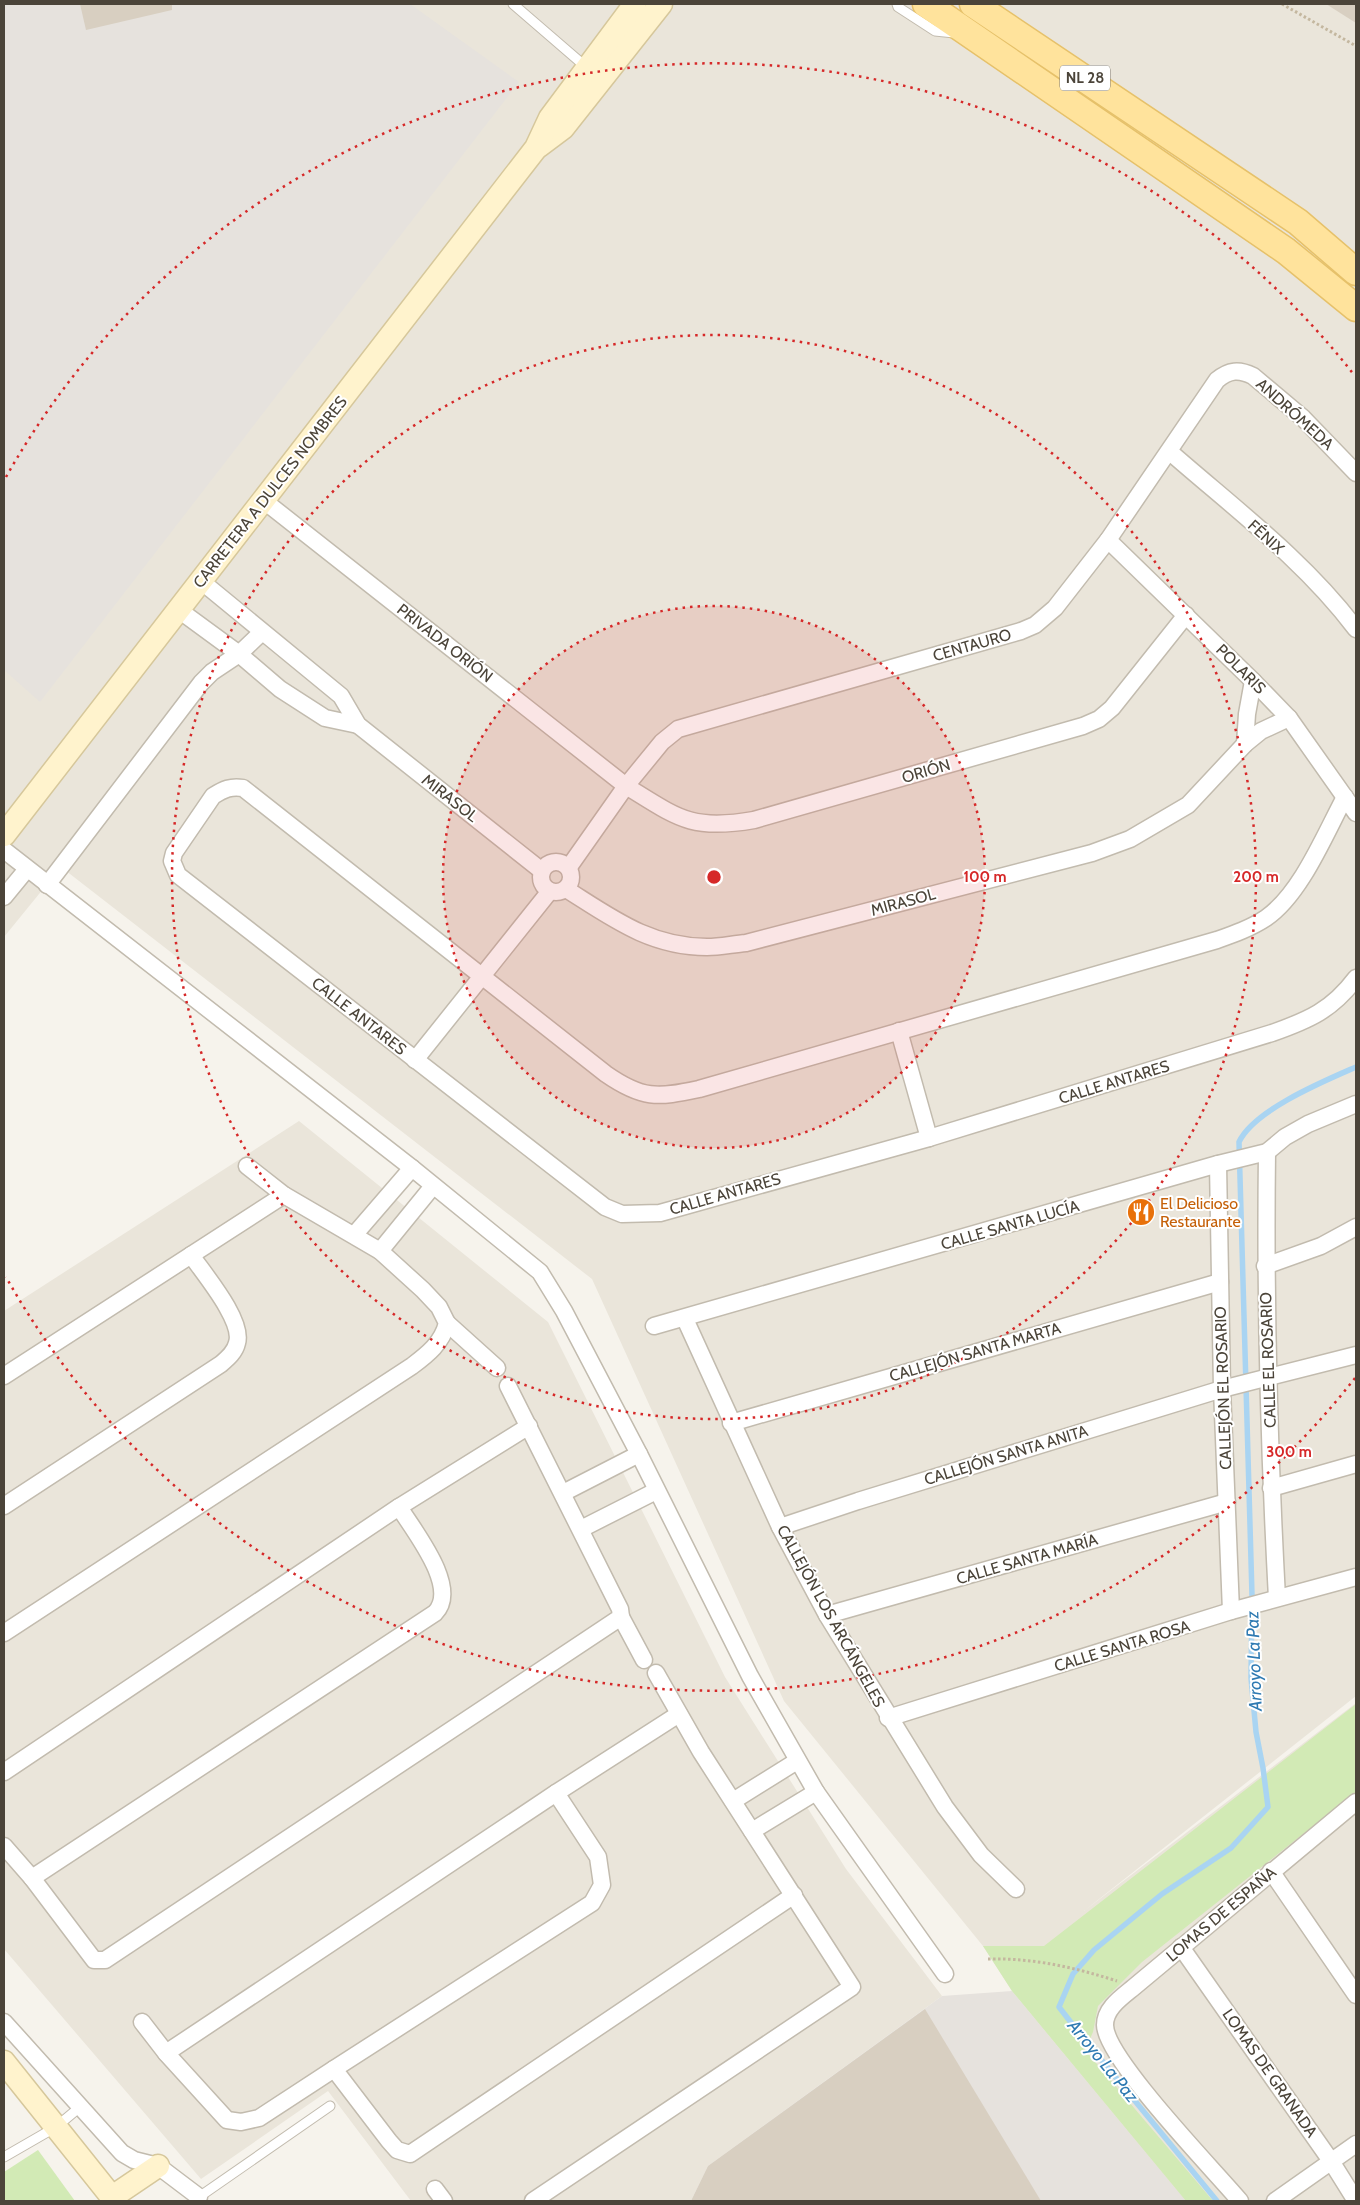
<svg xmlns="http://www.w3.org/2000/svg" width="1360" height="2205" font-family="Cabin,sans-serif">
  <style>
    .residential { fill: #eae5da }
    .industrial { fill: #e6e2dd }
    .green { fill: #d2eab5 }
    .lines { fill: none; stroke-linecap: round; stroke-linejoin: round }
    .stream { stroke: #a9d4f2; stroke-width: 5.5 }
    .building { fill: #d8cfc1 }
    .service-casing { stroke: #c2bbae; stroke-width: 11 }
    .minor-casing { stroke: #c2bbae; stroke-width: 19 }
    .secondary-casing { stroke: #d6c79b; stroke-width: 25 }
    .primary-casing { stroke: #e6c16a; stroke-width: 29 }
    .path { stroke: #c4b79f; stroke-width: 3; stroke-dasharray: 2.5 2.5; stroke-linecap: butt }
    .service { stroke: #fff; stroke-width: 9 }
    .minor { stroke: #fff; stroke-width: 16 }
    .secondary { stroke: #fff3cd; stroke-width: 22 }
    .primary { stroke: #ffe39c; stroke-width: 26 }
    .ring { fill: none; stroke: #d62828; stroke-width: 2.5; stroke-dasharray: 2.5 5 }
    .labels { text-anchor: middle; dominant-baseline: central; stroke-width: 4; stroke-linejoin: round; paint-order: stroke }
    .shield { fill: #fff; stroke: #817c74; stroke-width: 1 }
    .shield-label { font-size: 15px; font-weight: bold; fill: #4b4439 }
    .street-label { font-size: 16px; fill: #4b4439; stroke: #fff }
    .food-label { font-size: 16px; fill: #c56008; stroke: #fff; text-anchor: start }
    .water-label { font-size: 18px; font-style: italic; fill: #2e7ab2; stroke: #fff }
    .centre { fill: #d62828; stroke: #fff; stroke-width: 2.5 }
    .ring-label { font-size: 15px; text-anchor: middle; font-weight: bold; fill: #d62828; stroke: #fff; stroke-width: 4; stroke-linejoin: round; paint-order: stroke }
  </style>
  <rect width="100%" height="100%" fill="#f6f3ec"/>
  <g class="residential">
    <path d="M4,4H1356V1696L1084,1911L1356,1703V2201H1185L1012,1991L983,1946L784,1701L592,1279L61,867L4,937Z"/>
    <path d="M299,1121L548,1322L725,1677L846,1869L942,1996L708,2166L691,2201H411L328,2091L201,2179L4,1949V1311Z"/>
  </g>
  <g class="industrial">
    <path d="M4,4H410L519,82L40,702L4,670Z"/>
    <path d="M1012,1991L1186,2201H691L708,2166L942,1996Z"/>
  </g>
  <g class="green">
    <path d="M1356,1704V1792L1142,1962L1098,2006L1093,2032L1085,2050L1213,2201H1186L1012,1991L983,1946H1044Z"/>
    <path d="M38,2150L75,2201H4V2172Z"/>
  </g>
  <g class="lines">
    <g class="stream">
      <path d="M1072,2024L1217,2201"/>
      <path d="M1073,2025L1059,2007L1073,1974L1094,1950L1162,1894L1231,1848L1268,1807L1263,1768L1256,1732L1251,1678L1252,1595L1239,1142C1254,1110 1324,1081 1356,1067"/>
    </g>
  </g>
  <g class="building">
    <path d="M80,4H172V10L86,30Z"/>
    <path d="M1326,4H1356V23Z"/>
    <path d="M925,2009L1041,2201H691L708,2166Z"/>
  </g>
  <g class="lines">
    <defs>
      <g id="service">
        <path d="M513,4L586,67"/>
        <path d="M897,4L898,7L935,31L954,33"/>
        <path d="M4,2157L56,2127L80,2107"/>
        <path d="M199,2197L330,2106"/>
      </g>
      <g id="minor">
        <path d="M1170,452C1234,508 1305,561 1356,629"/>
        <path d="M263,500L626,786C678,818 691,831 754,820L1083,726L1099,719L1112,708L1186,615"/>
        <path d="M1108,540L1253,681L1289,718L1356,813"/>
        <path d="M201,581L341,696L358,725L542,871"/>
        <path d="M179,610L239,654L280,689L325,718L358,725"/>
        <path d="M1245,744L1247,714L1253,681"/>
        <path d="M1345,797C1325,834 1301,894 1266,918C1251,928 1234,934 1217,940L699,1089C657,1098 642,1099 606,1074L243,788C231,786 224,789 213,796L174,853L172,861L178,875L605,1207L622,1214L660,1213L929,1138L1272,1033C1309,1020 1332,1010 1356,978"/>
        <path d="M4,850L412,1168L540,1272L564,1311L639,1454L750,1676L816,1792L945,1974"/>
        <circle cx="556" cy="877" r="15"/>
        <path d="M569,867L626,786L662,742L678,729L1021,631L1035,625L1055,608L1108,540L1217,380C1229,370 1239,369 1253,376L1303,418L1356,473"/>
        <path d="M47,885L201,683L212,672L239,654L262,632"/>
        <path d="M566,889C612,918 650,947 707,947C720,947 733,944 746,943L1092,853L1130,839L1188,805L1245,744L1261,731L1289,718"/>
        <path d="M4,897L27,869"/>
        <path d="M899,1031L929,1138"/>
        <path d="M415,1060L550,891"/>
        <path d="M1267,1152C1265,1301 1269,1449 1277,1598"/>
        <path d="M1218,1164L1222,1389L1231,1611"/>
        <path d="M355,1234L412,1168"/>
        <path d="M380,1251L433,1186"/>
        <path d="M1265,1266L1321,1246L1356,1227"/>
        <path d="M685,1319L780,1527L827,1615L945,1807L981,1855L1016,1889"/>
        <path d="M447,1323L497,1368"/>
        <path d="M654,1326L1218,1164L1267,1152L1285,1137L1308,1124L1356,1104"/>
        <path d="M4,1376L284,1195"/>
        <path d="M731,1423L1220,1282"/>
        <path d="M1271,1488L1356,1464"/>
        <path d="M563,1493L639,1454"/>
        <path d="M4,1506L221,1364C228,1358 235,1352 237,1343C244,1321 204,1274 191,1255"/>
        <path d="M780,1527L858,1501L1222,1389L1356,1355"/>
        <path d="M581,1529L656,1491"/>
        <path d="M827,1615L1227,1502"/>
        <path d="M621,1617L644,1660"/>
        <path d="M4,1633L412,1366C428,1354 442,1343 447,1323L439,1307L423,1290L380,1251L284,1195L247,1166"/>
        <path d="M888,1718L1231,1611L1356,1577"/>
        <path d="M4,1772L399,1507L529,1426"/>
        <path d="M556,1793L598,1857L602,1885L592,1903L334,2069L389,2141L397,2150L410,2154L794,1895"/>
        <path d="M733,1801L797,1761"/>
        <path d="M752,1831L816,1792"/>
        <path d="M4,1846L32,1878L94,1960H105L621,1617L620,1609L508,1386"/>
        <path d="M1271,1871L1356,1995"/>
        <path d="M32,1878L435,1613C460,1588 414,1531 399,1507"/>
        <path d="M1181,1947L1331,2161L1356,2201"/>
        <path d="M4,2022L122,2153L134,2160L158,2166L199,2197"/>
        <path d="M142,2022L166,2053L227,2120L241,2122L259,2118L334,2069"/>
        <path d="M166,2053L556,1793L679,1714"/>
        <path d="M435,2189L444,2201"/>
        <path d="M533,2201L852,1987L701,1752L656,1673"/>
        <path d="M1240,2201C1214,2170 1105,2058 1105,2025C1105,2008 1122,1997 1134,1987L1356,1802"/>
        <path d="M1275,2201L1356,2144"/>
      </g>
      <g id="secondary">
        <path d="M539,146L563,128L661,4"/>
        <path d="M4,835L536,148L550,118L635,4"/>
        <path d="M4,2062L115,2201"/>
        <path d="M112,2197L158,2166"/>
      </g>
      <g id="primary">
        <path d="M926,4L1286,251L1356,308"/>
        <path d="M973,4L1298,222L1356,272"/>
      </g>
    </defs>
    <use href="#service" class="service-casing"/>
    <use href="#minor" class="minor-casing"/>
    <use href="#secondary" class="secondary-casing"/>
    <use href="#primary" class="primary-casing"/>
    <g class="path">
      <path d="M1282,4L1356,46"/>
      <path d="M988,1959C1034,1958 1073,1967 1117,1981"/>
    </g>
    <use href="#service" class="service"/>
    <use href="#minor" class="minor"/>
    <use href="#secondary" class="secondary"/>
    <use href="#primary" class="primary"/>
  </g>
  <circle cx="714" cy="877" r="271" fill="#d62828" fill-opacity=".12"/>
  <g class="ring">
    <circle cx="714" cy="877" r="271"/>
    <circle cx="714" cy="877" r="542"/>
    <path d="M1355 1378A813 813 0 0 1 6 1277M6 477A813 813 0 0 1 1355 376"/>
  </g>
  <defs>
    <symbol id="restaurant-disc" viewBox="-11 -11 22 22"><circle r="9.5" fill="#e8710a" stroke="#fff"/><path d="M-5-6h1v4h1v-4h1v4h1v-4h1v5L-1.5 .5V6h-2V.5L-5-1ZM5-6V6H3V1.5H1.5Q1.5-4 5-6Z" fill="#fff"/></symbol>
  </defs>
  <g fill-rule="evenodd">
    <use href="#restaurant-disc" x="1125" y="1196" width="32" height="32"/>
  </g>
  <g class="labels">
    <rect class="shield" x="1060" y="65.5" width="50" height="25" rx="4"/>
    <g class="shield-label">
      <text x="1085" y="78">NL 28</text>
    </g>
    <g class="street-label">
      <text transform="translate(1295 414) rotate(42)">ANDRÓMEDA</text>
      <text transform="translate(270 492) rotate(-52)">CARRETERA A DULCES NOMBRES</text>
      <text transform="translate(1266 537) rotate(42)">FÉNIX</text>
      <text transform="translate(445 643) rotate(38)">PRIVADA ORIÓN</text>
      <text transform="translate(972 645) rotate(-16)">CENTAURO</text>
      <text transform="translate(1241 669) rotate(45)">POLARIS</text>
      <text transform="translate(926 771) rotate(-16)">ORIÓN</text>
      <text transform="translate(450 798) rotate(38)">MIRASOL</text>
      <text transform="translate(903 902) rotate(-15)">MIRASOL</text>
      <text transform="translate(359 1016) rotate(38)">CALLE ANTARES</text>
      <text transform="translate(1114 1082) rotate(-17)">CALLE ANTARES</text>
      <text transform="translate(725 1194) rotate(-16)">CALLE ANTARES</text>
      <text transform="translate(1010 1225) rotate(-16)">CALLE SANTA LUCÍA</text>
      <text transform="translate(975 1352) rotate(-16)">CALLEJÓN SANTA MARTA</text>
      <text transform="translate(1268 1360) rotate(-92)">CALLE EL ROSARIO</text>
      <text transform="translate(1223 1388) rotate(-92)">CALLEJÓN EL ROSARIO</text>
      <text transform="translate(1006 1455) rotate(-17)">CALLEJÓN SANTA ANITA</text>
      <text transform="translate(1027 1559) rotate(-16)">CALLE SANTA MARÍA</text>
      <text transform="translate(831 1616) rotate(61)">CALLEJÓN LOS ARCÁNGELES</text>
      <text transform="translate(1122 1646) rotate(-17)">CALLE SANTA ROSA</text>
      <text transform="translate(1221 1914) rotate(-40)">LOMAS DE ESPAÑA</text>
      <text transform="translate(1270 2073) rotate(55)">LOMAS DE GRANADA</text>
    </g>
    <g class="food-label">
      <text x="1160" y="1203">El Delicioso<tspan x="1160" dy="18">Restaurante</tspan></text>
    </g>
    <g class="water-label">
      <text transform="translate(1254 1661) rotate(-92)">Arroyo La Paz</text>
      <text transform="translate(1103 2061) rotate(51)">Arroyo La Paz</text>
    </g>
  </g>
  <circle cx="714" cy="877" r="8" class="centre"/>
  <g class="ring-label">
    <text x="985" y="882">100 m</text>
    <text x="1256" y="882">200 m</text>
    <text x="1289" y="1457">300 m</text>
  </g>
  <rect width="1360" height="2205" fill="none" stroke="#4b4439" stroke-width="10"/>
</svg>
